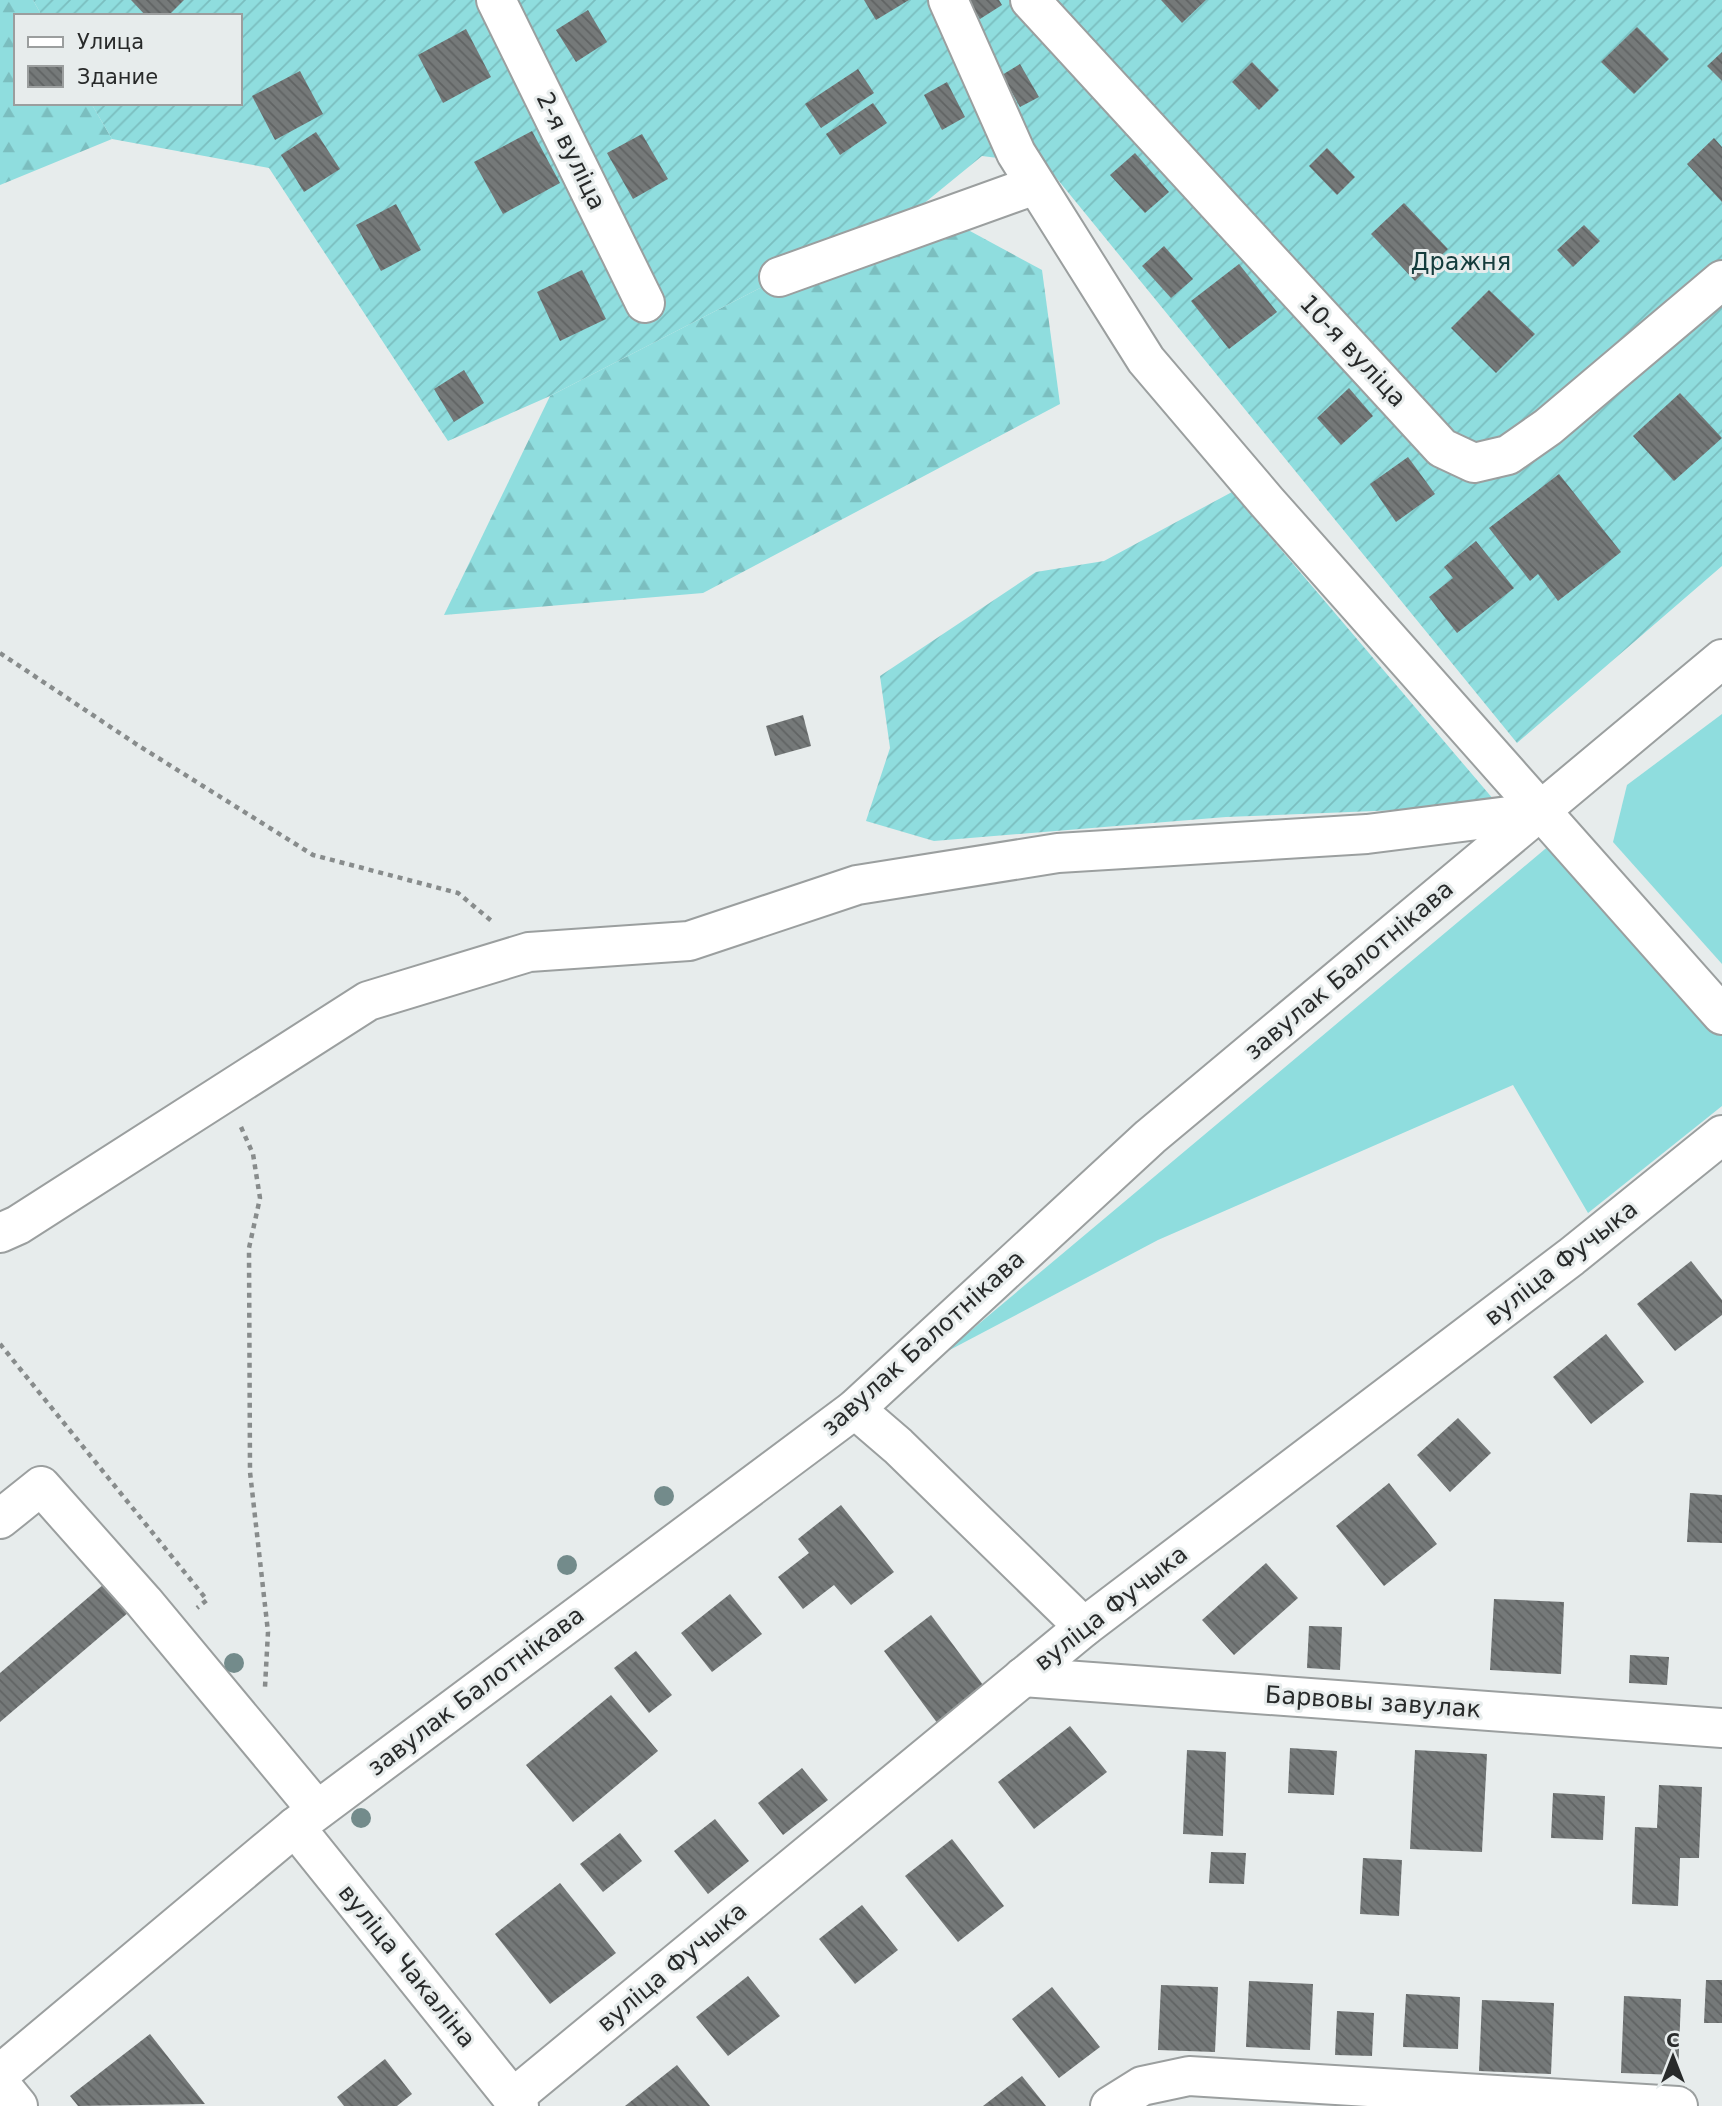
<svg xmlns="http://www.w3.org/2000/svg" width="1722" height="2106" font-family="'DejaVu Sans',sans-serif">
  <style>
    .grass { fill: #8fddde }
    .forest { fill: url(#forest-firs) }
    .garden { fill: url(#garden-furrows) }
    .building { fill: url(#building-back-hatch) }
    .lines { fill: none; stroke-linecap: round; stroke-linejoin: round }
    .minor-casing { stroke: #9b9f9f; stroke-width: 42 }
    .path { stroke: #888c8c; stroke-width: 4.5; stroke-dasharray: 5 5; stroke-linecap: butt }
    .minor { stroke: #fff; stroke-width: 38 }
    .tree { fill: #738b8b }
    .labels { text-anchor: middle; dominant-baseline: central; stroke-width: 6; stroke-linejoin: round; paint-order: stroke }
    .street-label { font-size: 24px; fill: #282a2a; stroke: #e7ecec }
    .park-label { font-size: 24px; fill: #143c3c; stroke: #e7ecec }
  </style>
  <defs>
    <pattern id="forest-firs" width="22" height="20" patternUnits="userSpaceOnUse" patternTransform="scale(1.75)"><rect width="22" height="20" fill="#8fddde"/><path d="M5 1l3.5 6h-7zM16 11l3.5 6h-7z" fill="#7bbebf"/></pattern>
    <pattern id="garden-furrows" width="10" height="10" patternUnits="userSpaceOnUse" patternTransform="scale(1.75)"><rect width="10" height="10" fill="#8fddde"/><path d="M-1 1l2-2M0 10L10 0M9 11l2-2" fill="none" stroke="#7bbebf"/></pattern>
    <pattern id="building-back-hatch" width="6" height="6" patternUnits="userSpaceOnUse" patternTransform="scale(1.75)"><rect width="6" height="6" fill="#757979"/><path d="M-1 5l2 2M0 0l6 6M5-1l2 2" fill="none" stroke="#606363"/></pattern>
  </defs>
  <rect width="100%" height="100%" fill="#e7ecec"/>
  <g class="grass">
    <path d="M1722,714V964L1613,842L1627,785Z"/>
    <path d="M1551,844L1722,1028V1106L1588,1213L1513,1085L1158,1240L944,1353Z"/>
  </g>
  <g class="forest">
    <path d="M0,0H33L42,16H16V103H91L112,139L0,185Z"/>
    <path d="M922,205L1042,270L1060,404L703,593L444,615L550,396Z"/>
  </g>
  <g class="garden">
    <path d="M33,0H1722V566L1517,743L1045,164L982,156L922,205L550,396L448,441L269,168L112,139L91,103H240V16H42Z"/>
    <path d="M1232,492L1494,800L1399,810L1226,817L934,841L866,821L890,748L880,676L1036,572L1104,561Z"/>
  </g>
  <g class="building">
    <path d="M131,0H184L168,16H146Z"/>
    <path d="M864,0H909L876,20Z"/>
    <path d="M968,0H999L1002,5L980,19Z"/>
    <path d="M1161,0H1206L1182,23Z"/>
    <path d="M588,10L607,42L576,62L556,30Z"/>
    <path d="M1637,27L1669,59L1634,94L1601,62Z"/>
    <path d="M466,29L491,77L443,103L418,55Z"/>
    <path d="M1722,52V81L1707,66Z"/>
    <path d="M1252,62L1279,90L1259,110L1232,82Z"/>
    <path d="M1020,64L1039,97L1020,107L1002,75Z"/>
    <path d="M858,69L874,93L821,128L805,104Z"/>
    <path d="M300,71L323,114L275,140L252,96Z"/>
    <path d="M947,82L965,117L942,130L924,95Z"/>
    <path d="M873,103L887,123L840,155L826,134Z"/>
    <path d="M532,131L560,183L503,214L474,162Z"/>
    <path d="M316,132L340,169L304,192L281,155Z"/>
    <path d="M642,134L668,179L633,199L607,153Z"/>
    <path d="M1714,138L1722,147V202L1687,164Z"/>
    <path d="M1327,148L1355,177L1337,195L1309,166Z"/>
    <path d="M1135,153L1169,192L1145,213L1110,175Z"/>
    <path d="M1404,203L1448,249L1415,281L1371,234Z"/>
    <path d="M396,204L421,250L381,271L356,225Z"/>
    <path d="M1584,225L1600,241L1573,267L1557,250Z"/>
    <path d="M1164,246L1193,279L1171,298L1142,266Z"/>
    <path d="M1239,264L1277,312L1229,349L1191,301Z"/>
    <path d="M582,270L606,319L560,341L537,292Z"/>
    <path d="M1489,290L1535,334L1496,373L1451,328Z"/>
    <path d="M464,370L484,403L454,422L434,389Z"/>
    <path d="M1349,388L1373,416L1341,445L1317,418Z"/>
    <path d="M1680,393L1722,438L1674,481L1633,436Z"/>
    <path d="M1408,457L1435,494L1396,522L1370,484Z"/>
    <path d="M1559,474L1621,552L1558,601L1538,574L1530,581L1489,528Z"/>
    <path d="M1476,541L1514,588L1457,633L1429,597L1453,578L1444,567Z"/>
    <path d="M803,715L811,746L775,756L766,726Z"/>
    <path d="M1691,1261L1722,1300V1315L1675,1351L1637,1304Z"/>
    <path d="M1606,1334L1644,1382L1591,1424L1553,1377Z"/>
    <path d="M1458,1418L1491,1453L1450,1492L1417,1455Z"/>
    <path d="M1389,1483L1437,1544L1384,1586L1336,1526Z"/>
    <path d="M1690,1493L1722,1495V1543L1687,1542Z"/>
    <path d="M841,1505L894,1572L851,1605L834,1585L803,1609L778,1577L809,1553L798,1539Z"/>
    <path d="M1266,1563L1298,1598L1234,1655L1202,1620Z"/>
    <path d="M104,1584L129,1612L0,1722V1673Z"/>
    <path d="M730,1594L762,1634L712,1672L681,1633Z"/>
    <path d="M1494,1599L1564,1602L1561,1674L1490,1670Z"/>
    <path d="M931,1615L986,1689L938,1724L884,1651Z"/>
    <path d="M1309,1626L1342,1627L1340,1670L1307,1668Z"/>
    <path d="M636,1651L672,1695L649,1713L614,1668Z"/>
    <path d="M1630,1655L1669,1657L1667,1685L1629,1683Z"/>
    <path d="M611,1695L658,1751L573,1822L526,1765Z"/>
    <path d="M1070,1726L1107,1772L1034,1829L998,1782Z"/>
    <path d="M1290,1748L1337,1751L1334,1795L1288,1793Z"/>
    <path d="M1187,1750L1226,1752L1223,1836L1183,1834Z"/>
    <path d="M1415,1750L1487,1754L1482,1852L1410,1849Z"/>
    <path d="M802,1768L828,1800L783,1835L758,1803Z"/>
    <path d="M1659,1785L1702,1787L1699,1858H1680L1678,1906L1632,1904L1635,1827L1657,1828Z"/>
    <path d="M1553,1793L1605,1796L1603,1840L1551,1838Z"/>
    <path d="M715,1819L749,1861L708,1894L674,1851Z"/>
    <path d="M620,1833L642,1861L603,1892L580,1864Z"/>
    <path d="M952,1839L1004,1906L958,1942L905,1876Z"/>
    <path d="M1211,1852L1246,1853L1244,1884L1209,1883Z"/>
    <path d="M1363,1858L1402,1860L1399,1916L1360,1914Z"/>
    <path d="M560,1883L616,1953L550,2004L495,1934Z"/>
    <path d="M862,1905L898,1950L855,1984L819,1939Z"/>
    <path d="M748,1976L780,2016L728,2056L696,2017Z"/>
    <path d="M1706,1980H1722V2023H1704Z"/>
    <path d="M1249,1981L1313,1984L1310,2050L1246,2047Z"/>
    <path d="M1161,1985L1218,1987L1215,2052L1158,2050Z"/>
    <path d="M1052,1987L1100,2047L1059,2078L1012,2019Z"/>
    <path d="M1406,1994L1460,1997L1458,2049L1403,2047Z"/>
    <path d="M1624,1996L1681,1999L1678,2075L1621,2073Z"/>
    <path d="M1482,2000L1554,2003L1551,2074L1479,2071Z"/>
    <path d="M1337,2011L1374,2013L1372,2056L1335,2055Z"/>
    <path d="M150,2034L205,2104L78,2106L70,2096Z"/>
    <path d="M385,2059L412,2094L397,2106H344L337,2097Z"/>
    <path d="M677,2065L710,2106H625Z"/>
    <path d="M1022,2076L1046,2106H983Z"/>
  </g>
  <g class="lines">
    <defs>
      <g id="minor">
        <path d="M496,0L645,303"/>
        <path d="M948,0L1016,153L1146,360L1267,502L1722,1015"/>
        <path d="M1030,0L1442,448L1474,463L1508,455L1548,427L1722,280"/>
        <path d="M779,277L1035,185"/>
        <path d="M0,1233L18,1225L368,1001L529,952L689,941L857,885L1058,853L1367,834L1540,812"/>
        <path d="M855,1409L898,1446L1084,1627"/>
        <path d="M0,1519L41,1486L144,1602L317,1810"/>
        <path d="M1023,1677L1722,1728"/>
        <path d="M295,1827L519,2106"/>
        <path d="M0,2074L295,1827L855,1409L1150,1137L1722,659"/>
        <path d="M0,2084L18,2106"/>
        <path d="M513,2098L1084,1627L1571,1257L1722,1135"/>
        <path d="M1110,2106L1142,2086L1189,2076L1678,2106"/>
      </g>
    </defs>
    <use href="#minor" class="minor-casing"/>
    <g class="path">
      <path d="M0,653L136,744L313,855L458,893L494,923"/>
      <path d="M241,1127L253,1154L260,1198L249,1248L250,1472L268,1632L265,1687"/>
      <path d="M0,1344L207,1600L197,1608"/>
    </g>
    <use href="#minor" class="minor"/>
  </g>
  <g class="tree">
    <circle cx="664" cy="1496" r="10"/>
    <circle cx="567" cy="1565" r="10"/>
    <circle cx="234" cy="1663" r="10"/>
    <circle cx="361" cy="1818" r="10"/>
  </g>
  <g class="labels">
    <g class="street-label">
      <text transform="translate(571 151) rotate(64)">2-я вуліца</text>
      <text transform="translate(1353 351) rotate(47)">10-я вуліца</text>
      <text transform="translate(1349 970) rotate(-40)">завулак Балотнікава</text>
      <text transform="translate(1561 1263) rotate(-38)">вуліца Фучыка</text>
      <text transform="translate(923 1343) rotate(-42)">завулак Балотнікава</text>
      <text transform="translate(1111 1608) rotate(-38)">вуліца Фучыка</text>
      <text transform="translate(476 1691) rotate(-37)">завулак Балотнікава</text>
      <text transform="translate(1373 1702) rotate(4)">Барвовы завулак</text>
      <text transform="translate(407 1966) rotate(51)">вуліца Чакаліна</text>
      <text transform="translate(672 1967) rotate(-40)">вуліца Фучыка</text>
    </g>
    <g class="park-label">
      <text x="1461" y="262">Дражня</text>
    </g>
  </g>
  <rect x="14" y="14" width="228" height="91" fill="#e7ecec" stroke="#9b9e9e" stroke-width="2"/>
  <rect x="28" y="37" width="35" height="10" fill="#ffffff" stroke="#9b9e9e" stroke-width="2"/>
  <text x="77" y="49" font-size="21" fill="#282a2a">Улица</text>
  <rect x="28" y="66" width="35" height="21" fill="url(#building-back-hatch)" stroke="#9b9e9e" stroke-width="2"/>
  <text x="77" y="84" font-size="21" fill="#282a2a">Здание</text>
  <g transform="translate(1673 2057)" stroke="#e7ecec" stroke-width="5" paint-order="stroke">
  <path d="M0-5L12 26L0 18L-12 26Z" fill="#282a2a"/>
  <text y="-10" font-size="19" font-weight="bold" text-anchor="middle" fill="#282a2a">С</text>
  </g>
</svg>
